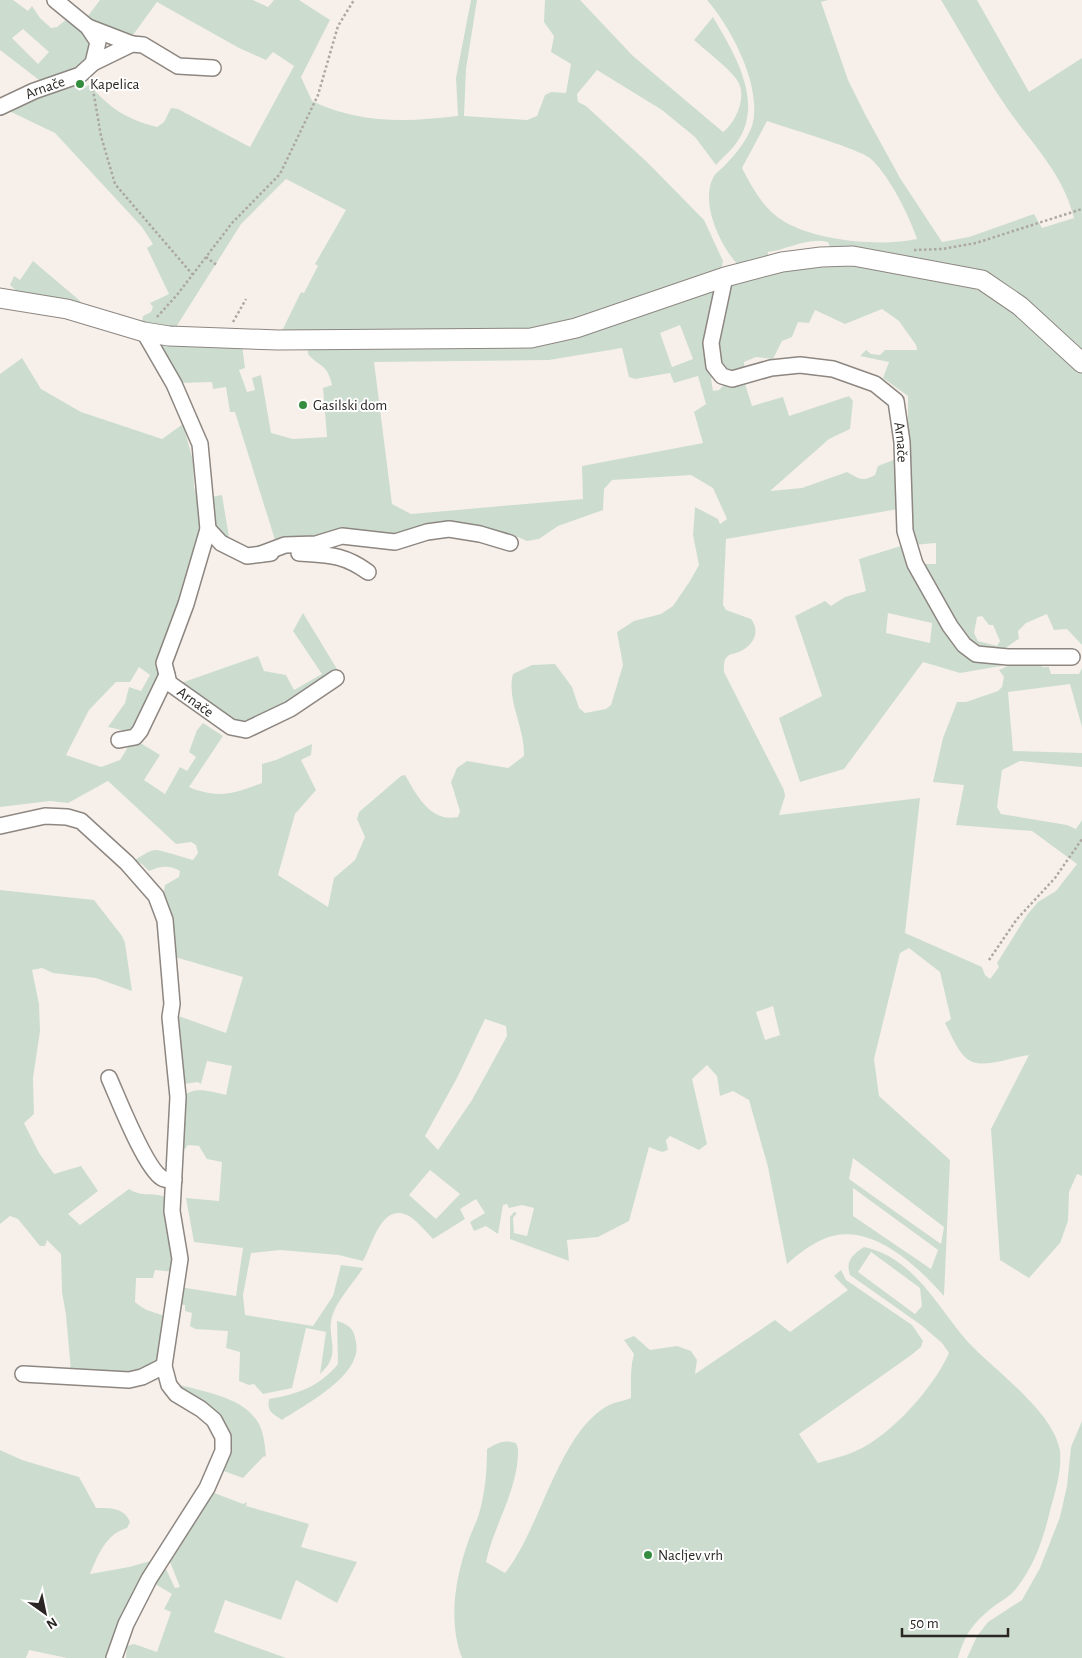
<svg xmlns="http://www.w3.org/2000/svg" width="1082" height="1658" font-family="'Alegreya Sans',sans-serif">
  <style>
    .green { fill: #ccddd0; fill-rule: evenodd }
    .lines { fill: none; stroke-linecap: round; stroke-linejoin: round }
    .minor-casing { stroke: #8d8681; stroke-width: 18 }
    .tertiary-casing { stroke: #8d8681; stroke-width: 21 }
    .path { stroke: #ada7a3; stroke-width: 2.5; stroke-dasharray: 2.5 2.5; stroke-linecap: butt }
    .minor { stroke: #fff; stroke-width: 15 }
    .tertiary { stroke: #fff; stroke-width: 19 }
    .poi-dot { fill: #348d3e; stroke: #fff; stroke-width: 2 }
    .labels { text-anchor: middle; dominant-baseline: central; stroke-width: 4; stroke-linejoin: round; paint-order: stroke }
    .poi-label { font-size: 15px; fill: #292624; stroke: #fff; text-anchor: start }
    .street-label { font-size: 15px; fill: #292624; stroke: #fff }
  </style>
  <rect width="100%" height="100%" fill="#f7f0ea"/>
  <g class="green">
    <path d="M0,0H13L28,11L32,6L40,18L51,28L57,27L68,18L91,36C91,42 92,50 90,56C83,72 57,77 43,83L0,50ZM23,29L49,52L38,64L12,38Z"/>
    <path d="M100,0H253L268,7L274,0H299L330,20L301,77L312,101C360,124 406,122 458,116L456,78L471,0H477L466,69L464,116L527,120L537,116L545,95L551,92L566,93L571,64L551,52L554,36L544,22L545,0H580L633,56L723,132C736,122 748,96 737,80C728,67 706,51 694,40L713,17C734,53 765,102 737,142C732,150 723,157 716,165L695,137L662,110L597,70L577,94L578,102L586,106L648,163L704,220L723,261L721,271L540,331L280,335L301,292L304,293L318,266L315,264L346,210L286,179L241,224L173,332L142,322L143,316L151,312L153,307L150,303L169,294L147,248L153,244L142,227L55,133L9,111L8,108L73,81L79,91L89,85C113,110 124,118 157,127L164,122L171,108L178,109L250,147L294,66L273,52L266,60L239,48L157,2L133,35L104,28L88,16Z"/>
    <path d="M707,0H828L821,2L848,80L866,116L900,178L942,242L969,237L1034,214L1042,228L1074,218C1063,173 1032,144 1007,108C983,73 963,36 941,0H977L1029,92L1082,58V353L1023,300L831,250L828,242C808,237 787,250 768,252V260L739,266C721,247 700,204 713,178C716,172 722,169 726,164C736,154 747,140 752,126C763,88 732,29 707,0ZM767,121C784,127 863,150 871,159C890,177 909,215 917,239C881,247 818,241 785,222C764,210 753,189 742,168Z"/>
    <path d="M33,261L79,300L85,307L20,294L10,285L14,276L20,280Z"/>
    <path d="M856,262L970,287L991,295L1014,307L1082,372V645L1067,629L1054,630L1047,614L1026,623L1018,631L1019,639C1013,642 1006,649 1000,651C965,663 933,587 919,564H936V543L913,545L908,464V396L883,378L889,362L860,356L866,350L871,354L880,355L885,350H917L916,345L899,321L882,309L845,324L815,310L809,323L798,322L792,337L782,341L773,359L756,357L744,362L745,371L727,372L720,367L716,335L725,283L788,267ZM982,616L989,625H993L1000,641L997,646L978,641L974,633L977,617Z"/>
    <path d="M713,290L716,297L717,377L711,378L713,391L719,390L727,382L744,381L752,406L783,397L789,416L849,396L853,401L850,429L829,439L770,491L802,488L847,472C859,479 863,482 875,475L878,466L901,457L904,508L726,539L723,605L726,610L751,619C761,632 753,646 739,652C736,653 730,654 728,656C723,660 724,666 724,672L784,790L785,796L779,815L920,798L905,933L982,967L985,975L990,979L999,967L997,963L1027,915L1038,902L1056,891L1077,864L1032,831L956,825L964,785L933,782L943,738L957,702H966L998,691L1002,687L1004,677L999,670L1019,661H1042V667H1049L1051,674H1079L1082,668V727L1070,684L1008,692L1013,751L1082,753V767L1020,761L1002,770L997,807L1001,814L1067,825L1076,829L1082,820V1176L1077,1174L1069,1192L1068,1221L1060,1243L1029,1278L1000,1260L991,1129L1029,1055C1011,1057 979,1072 965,1057C956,1048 951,1034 945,1023L951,1019L940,972L909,948L900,953L874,1059L879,1096L950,1160L944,1296C917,1266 871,1221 826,1238C811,1244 798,1254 787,1264L768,1167L749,1100L733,1091L720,1096L717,1076L707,1065L692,1079L707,1144L699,1150L670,1136L666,1140L668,1150L662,1152L649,1147L629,1221L598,1237L567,1240L569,1261L510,1239V1217L514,1212L517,1213L513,1218L514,1233L527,1236L534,1208L522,1205L509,1208L507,1204L503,1205L498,1234L486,1226L474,1231L470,1222L485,1213L476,1199L460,1209L465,1219L433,1239C426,1232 416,1219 407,1215C381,1203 372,1246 363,1261L339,1255L280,1250L251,1253L243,1295L245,1315L313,1326L333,1296L341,1265L363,1268C354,1282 341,1296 334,1311C323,1336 345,1352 320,1374L326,1332L306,1328L292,1388L263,1394L254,1384L249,1385L239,1381L240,1352L226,1348L228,1331L195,1329L190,1326L192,1313L185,1311V1305L178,1304L180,1287L236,1296L243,1248L194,1242L186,1198L219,1201L222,1162L207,1159L199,1146L188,1145L185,1149H180L181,1097C196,1086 208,1091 226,1095L232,1066L207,1061L201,1084L198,1082L184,1084L173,1014L226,1033L243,977L175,957L163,898L165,885L179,877L180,871C169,865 161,866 149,871L142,864L133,861C140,857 148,851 155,850C158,849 186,858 193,860L198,853L196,845L191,842L176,844L108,781L68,803L50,801L0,807V374L22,358L41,389L81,412L162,439L183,424L193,461L194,487L204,523L158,677L134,733L108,727L125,703L129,687L141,691L150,675L139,667L130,682H116L89,710L66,755L101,767L120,760L128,747L137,741L160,755L144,780L165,794L180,767L187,771L196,757L189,752L197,730L203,723L223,736L189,787C218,799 234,794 262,783V764L276,760L312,744L311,755L301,760L316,790L295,814L278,875L328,907L334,878L355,860L365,837L357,819L359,812L401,776L405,775C418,797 430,822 458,817L460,811L451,782L457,768L467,761L508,768L524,756C525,727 506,700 513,674L532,665L555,664L572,687L579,708L585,713L606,709L611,705L623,665L617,632L634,621L661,614L673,606L690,581L699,565L693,535L695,507L718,519L720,524L727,519L713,488L691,475L612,480L604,489L603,510L558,526L539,539L527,541L518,537L416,534L324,537L276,543L235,412H230L226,387L213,389L212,382L179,383L155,344L242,345L245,368L239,370L247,392L255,390L252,378L261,375L271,433L293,439L327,437L323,388L332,385C327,363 320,368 308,354V346L483,345ZM680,325L693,359L672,367L660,333ZM622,348L629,377L635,379L670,373L674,383L698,376L706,404L694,412L703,443L582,466L583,499L411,514L392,504L374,362L549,360ZM773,1006L780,1035L765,1040L756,1012ZM485,1019L506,1026L507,1036L472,1100L438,1150L425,1136L457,1078ZM853,1158L944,1227L941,1244L849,1179ZM430,1170L460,1194L436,1219L409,1195ZM853,1188L938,1250L931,1269L853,1216Z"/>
    <path d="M222,495L230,543L213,526L211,497Z"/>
    <path d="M904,545L959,645L1001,661V666L960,673L923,662L844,769L800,782L779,718L822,696L795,616L825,601L831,606L845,597L866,591L859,559ZM888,613L932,623L930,643L886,633Z"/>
    <path d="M303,613L337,669L308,692L245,725L178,684L258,656L264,671L286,675L294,690L322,674L293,631Z"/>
    <path d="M0,890L94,900L122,936L125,943L132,991L96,978L53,973L42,968L32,970L39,1004L40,1031L33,1078L34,1114L24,1123L39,1153L54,1174L81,1166L98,1191L68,1214L80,1225L129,1189C142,1198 154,1191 167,1198L175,1272L155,1270L153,1278H136L135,1302C148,1314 158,1311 169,1319L158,1361L138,1377L71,1372L66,1315L62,1292L61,1254L47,1240L45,1246H40L18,1219L10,1216L0,1224Z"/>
    <path d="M864,1247C915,1258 937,1307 968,1342C994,1370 1054,1412 1060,1451C1062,1471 1055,1492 1050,1511C1043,1540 1034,1567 1015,1590C1010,1596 1003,1600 997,1604C975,1621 966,1631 958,1658H462C448,1621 455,1579 468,1542C471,1533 476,1523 479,1514C485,1493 487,1471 487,1449C497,1443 504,1439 516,1443L518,1449C519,1489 494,1524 486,1562L505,1573C541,1528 559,1431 609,1405C616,1402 624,1401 631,1398C631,1384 630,1368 634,1354L624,1340L634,1336L650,1350L677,1346L691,1351L697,1360L695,1374L775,1320L790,1332L848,1290L834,1276L841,1270L846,1280L912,1325L923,1341L921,1347L910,1356L799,1434L818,1463C831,1459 846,1456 858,1450C892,1434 934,1387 949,1353L942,1343L921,1325L850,1275C845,1261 853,1254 864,1247ZM871,1252L920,1288L922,1306L915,1314L858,1272Z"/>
    <path d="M337,1321C350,1325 354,1329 356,1342C363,1375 306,1404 282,1420C272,1413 267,1412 269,1399C298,1394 319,1387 338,1364Z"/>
    <path d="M173,1383C202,1392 246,1396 260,1426C264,1435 265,1447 266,1456L263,1457L243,1478L218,1469L226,1436Z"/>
    <path d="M1082,1421V1658H967L977,1636L988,1622L1022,1600L1040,1568L1060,1517L1067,1486L1071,1447Z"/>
    <path d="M0,1450L22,1460L79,1477L96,1508C109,1508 124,1507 130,1522L127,1528C106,1534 98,1555 90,1574L129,1567L161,1558L122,1613L108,1658H67L29,1650L26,1658H0Z"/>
    <path d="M209,1491L243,1504L247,1502L246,1506L309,1524L301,1547L357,1562L337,1603L296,1580L281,1620L225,1600L214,1632L286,1658H126L127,1646L134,1644L157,1652L171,1612L164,1609L172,1594L152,1582L162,1567L166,1569L175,1588L180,1587L170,1562L171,1554Z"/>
  </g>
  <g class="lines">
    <defs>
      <g id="minor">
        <path d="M88,27L132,44"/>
        <path d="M93,63L132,44L143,45L178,66L213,68"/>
        <path id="s1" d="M0,107L34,91L80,75L93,63L98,42L88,27L55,0"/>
        <path id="s2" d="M725,277L711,343L714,366L722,376L732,379L771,368L800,365L833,369L875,384L896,401L902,442L905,531L915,564L950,626L964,645L976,654L1008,657H1072"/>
        <path id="s3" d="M144,332L174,384L200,444L208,529L186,604L164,663L169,683L231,727L246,730L290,709L336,678"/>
        <path d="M208,529L221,543L247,556L271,553"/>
        <path d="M299,553C328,555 343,554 368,572"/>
        <path d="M261,554L285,545L316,544L342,536L395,542L427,532L449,529L480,534L510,543"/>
        <path d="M119,740L135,737L140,731L167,675"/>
        <path d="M0,826L45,816L67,817L81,821L127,863L156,896L165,920L172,1004L170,1017L178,1097L172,1211L180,1259L164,1366L169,1385L176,1394L201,1409L214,1420L223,1437V1451L207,1488L149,1579L126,1624L114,1658"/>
        <path d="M109,1078C118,1098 145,1168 162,1178C165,1180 170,1180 174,1180"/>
        <path d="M23,1374L129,1380L142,1377L164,1366"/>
      </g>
      <path id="tertiary" d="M0,298L67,309L144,332L169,336L278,340L531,338L576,328L725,277L782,262L821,257L853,256L982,280L1020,306L1082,363"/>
    </defs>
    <use href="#minor" class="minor-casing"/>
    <use href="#tertiary" class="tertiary-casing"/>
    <g class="path">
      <path d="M92,84L101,136L115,184L192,274"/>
      <path d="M914,250L942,249L976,243L1082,209"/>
      <path d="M206,257L218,266"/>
      <path d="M157,317L177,295L232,223L280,174L318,95L338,26L354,0"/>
      <path d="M233,322L246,299"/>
      <path d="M989,960L1017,919L1055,878L1082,839"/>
    </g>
    <use href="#minor" class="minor"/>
    <use href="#tertiary" class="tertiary"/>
  </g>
  <g class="poi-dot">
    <circle cx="80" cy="84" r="5"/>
    <circle cx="303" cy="405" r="5"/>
    <circle cx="648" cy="1555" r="5"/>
  </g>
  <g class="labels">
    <g class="poi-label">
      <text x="90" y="84">Kapelica</text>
      <text x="313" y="405">Gasilski dom</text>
      <text x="658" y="1555">Nacljev vrh</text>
    </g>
    <g class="street-label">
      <text stroke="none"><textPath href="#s1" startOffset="49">Arnače</textPath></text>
      <text stroke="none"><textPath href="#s2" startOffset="330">Arnače</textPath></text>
      <text stroke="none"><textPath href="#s3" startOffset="405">Arnače</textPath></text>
    </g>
  </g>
  <g transform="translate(45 1613) rotate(147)" stroke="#ffffff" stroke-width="4" paint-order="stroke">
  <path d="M0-4L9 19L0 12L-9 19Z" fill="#292624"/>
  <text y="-8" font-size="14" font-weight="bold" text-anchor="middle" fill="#292624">N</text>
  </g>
  <path d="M902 1628v8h106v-8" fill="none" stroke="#292624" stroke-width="2.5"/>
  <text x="910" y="1628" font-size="15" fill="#292624" stroke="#ffffff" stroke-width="4" paint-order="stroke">50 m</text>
</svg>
